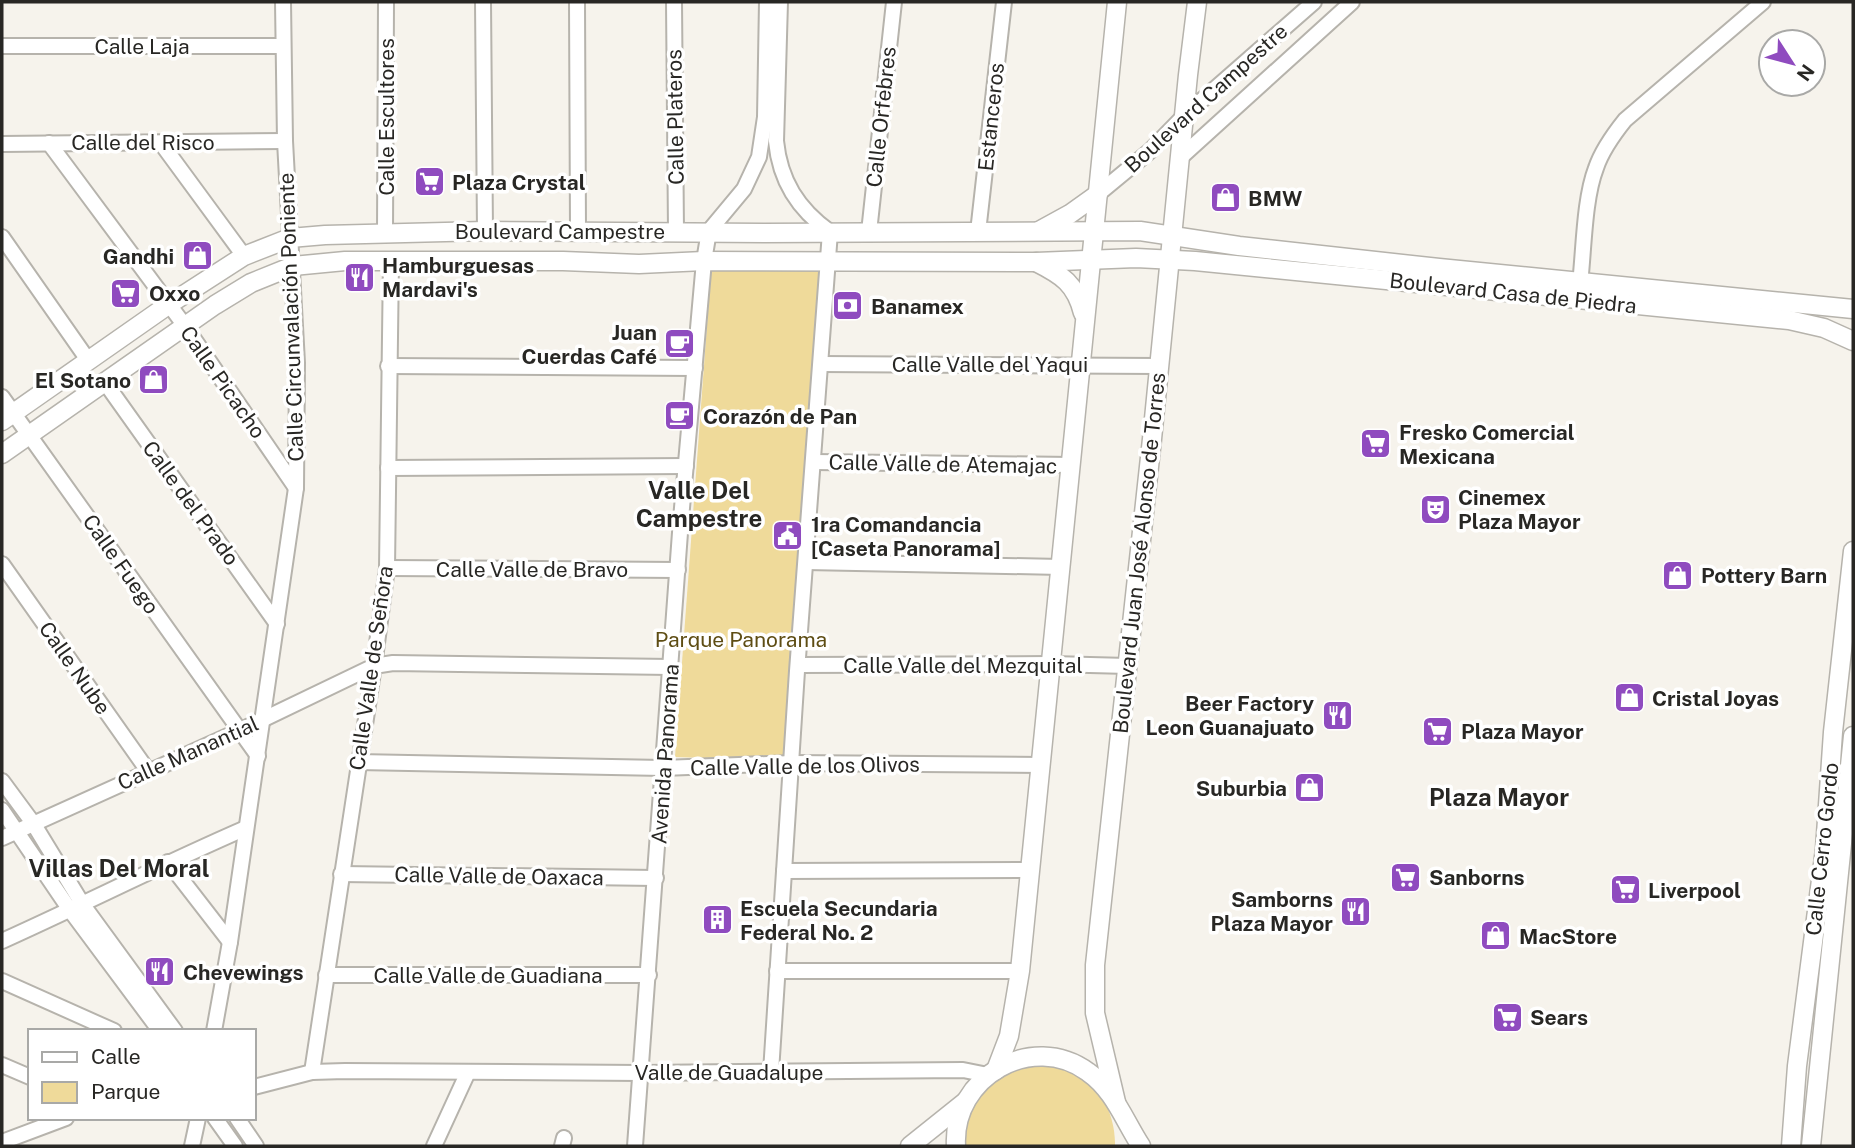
<svg xmlns="http://www.w3.org/2000/svg" width="1855" height="1148" font-family="'Public Sans',sans-serif">
  <style>
    .green { fill: #efda9a }
    .lines { fill: none; stroke-linecap: round; stroke-linejoin: round }
    .minor-casing { stroke: #b6b3ac; stroke-width: 18 }
    .major-casing { stroke: #b6b3ac; stroke-width: 21 }
    .minor { stroke: #fff; stroke-width: 14 }
    .major { stroke: #fff; stroke-width: 18 }
    .labels { text-anchor: middle; dominant-baseline: central; stroke-width: 7; stroke-linejoin: round; paint-order: stroke }
    .street-label { font-size: 21px; fill: #282724; stroke: #fff }
    .poi-label { font-size: 21px; font-weight: bold; fill: #282724; stroke: #fff; text-anchor: start }
    .park-label { font-size: 21px; fill: #5e4d14; stroke: #fff }
    .quarter-label { font-size: 24px; font-weight: bold; fill: #282724; stroke: #fff }
  </style>
  <rect width="100%" height="100%" fill="#f6f3ec"/>
  <g class="green">
    <path d="M711,271H826L789,761L675,757Z"/>
    <path d="M1040,1064C1048,1065 1058,1066 1067,1068C1099,1078 1116,1115 1115,1146H962C962,1116 985,1082 1012,1069C1020,1065 1031,1065 1040,1064Z"/>
  </g>
  <g class="lines">
    <defs>
      <g id="minor">
        <path d="M483,2L485,231"/>
        <path d="M577,2L578,231"/>
        <path d="M674,2L676,232"/>
        <path d="M2,46H283"/>
        <path d="M49,143L185,326L296,488"/>
        <path d="M161,143L244,256"/>
        <path d="M2,144L285,141"/>
        <path d="M1181,157L1352,2"/>
        <path d="M1098,194L1150,151L1185,115L1314,2"/>
        <path d="M385,232L386,2"/>
        <path d="M869,232L894,2"/>
        <path d="M978,232L1004,2"/>
        <path d="M2,237L88,360"/>
        <path d="M1580,284C1584,249 1584,199 1596,168C1602,150 1613,135 1625,120L1763,2"/>
        <path d="M821,364L1159,366"/>
        <path d="M388,366L695,368"/>
        <path d="M104,381L277,624"/>
        <path d="M2,397L258,756"/>
        <path d="M814,462L1071,465"/>
        <path d="M388,468L686,466"/>
        <path d="M806,562L1061,567"/>
        <path d="M2,564L148,771"/>
        <path d="M387,568L678,570"/>
        <path d="M798,665L1052,664L1128,666"/>
        <path d="M358,762L663,768L791,763L1042,765"/>
        <path d="M2,781L33,823L83,905L175,1031"/>
        <path d="M2,810L70,910L160,1031"/>
        <path d="M2,838L239,731L374,666L393,663L671,667"/>
        <path d="M168,862L230,942"/>
        <path d="M784,871L1030,870"/>
        <path d="M341,874L656,878"/>
        <path d="M2,941C84,904 163,864 246,828"/>
        <path d="M777,971H1020"/>
        <path d="M326,975H649"/>
        <path d="M2,981L114,1031"/>
        <path d="M214,1031L230,942L296,488L297,363L285,141L283,2"/>
        <path d="M2,1065L30,1077"/>
        <path d="M312,1072L374,666L387,568L391,260"/>
        <path d="M771,1072L797,671L830,232C798,209 780,181 776,141L780,2"/>
        <path d="M254,1087L312,1072L345,1071L641,1073L963,1070L988,1075"/>
        <path d="M215,1118L235,1146"/>
        <path d="M237,1118L256,1146"/>
        <path d="M2,1142L66,1118"/>
        <path d="M192,1146L198,1118"/>
        <path d="M434,1146L468,1072"/>
        <path d="M562,1146L564,1138"/>
        <path d="M635,1146L681,519L704,261L709,231L744,189L759,157L765,117L767,2"/>
      </g>
      <g id="major">
        <path d="M1039,231L1070,214L1098,194"/>
        <path d="M1036,262C1062,275 1076,284 1083,313"/>
        <path d="M2,421L168,305L244,256L290,238L325,235L485,231L765,233L1140,231L1239,246L1439,268L1853,309"/>
        <path d="M2,454L215,305L251,283L293,266L345,261H563L639,264L704,261L1036,262L1136,258L1195,261L1789,320L1824,328L1853,341"/>
        <path d="M996,1070L1009,1036L1020,971L1117,2"/>
        <path d="M1116,1102L1095,1013V965L1152,439L1188,75L1197,2"/>
        <path d="M910,1146L965,1102"/>
        <path d="M956,1146C952,1077 1032,1031 1088,1072C1114,1090 1124,1120 1141,1146"/>
        <path d="M1791,1146L1797,1066L1825,849L1833,732L1853,551"/>
        <path d="M1811,1146L1853,736"/>
      </g>
    </defs>
    <use href="#minor" class="minor-casing"/>
    <use href="#major" class="major-casing"/>
    <use href="#minor" class="minor"/>
    <use href="#major" class="major"/>
  </g>
  <defs>
    <symbol id="supermarket-square" viewBox="-11 -11 22 22"><rect x="-9" y="-9" width="18" height="18" rx="4" fill="#8f4bbf" stroke="#fff"/><path d="M-6-5.5h2.5l.6 2H6L4.5 2H-2.5L-4.4-4H-6ZM-1.5 3.2a1.3 1.3 0 1 0 .1 0ZM3 3.2a1.3 1.3 0 1 0 .1 0Z" fill="#fff"/></symbol>
    <symbol id="shop-square" viewBox="-11 -11 22 22"><rect x="-9" y="-9" width="18" height="18" rx="4" fill="#8f4bbf" stroke="#fff"/><path d="M-5-2.5h2.3a2.7 3.5 0 0 1 5.4 0H5L5.5 6h-11ZM-1.5-2.5h3a1.5 2.3 0 0 0-3 0Z" fill="#fff"/></symbol>
    <symbol id="restaurant-square" viewBox="-11 -11 22 22"><rect x="-9" y="-9" width="18" height="18" rx="4" fill="#8f4bbf" stroke="#fff"/><path d="M-5-6h1v4h1v-4h1v4h1v-4h1v5L-1.5 .5V6h-2V.5L-5-1ZM5-6V6H3V1.5H1.5Q1.5-4 5-6Z" fill="#fff"/></symbol>
    <symbol id="bank-square" viewBox="-11 -11 22 22"><rect x="-9" y="-9" width="18" height="18" rx="4" fill="#8f4bbf" stroke="#fff"/><path d="M-6-4H6V4H-6ZM0-2.3a2.3 2.3 0 1 0 0 4.6a2.3 2.3 0 1 0 0-4.6Z" fill="#fff"/></symbol>
    <symbol id="cafe-square" viewBox="-11 -11 22 22"><rect x="-9" y="-9" width="18" height="18" rx="4" fill="#8f4bbf" stroke="#fff"/><path d="M-5.5-4.5H6V0H3Q3 3.5 0 3.5H-2.5Q-5.5 3.5-5.5 0ZM3-3.2v2h1.7v-2ZM-6 4.5H4V6H-6Z" fill="#fff"/></symbol>
    <symbol id="theatre-square" viewBox="-11 -11 22 22"><rect x="-9" y="-9" width="18" height="18" rx="4" fill="#8f4bbf" stroke="#fff"/><path d="M-5-5.5Q0-4 5-5.5V0Q5 5 0 6Q-5 5-5 0ZM-3.3-2.5H-1v1.5H-3.3ZM1-2.5H3.3v1.5H1ZM-2.8 1Q0 5.5 2.8 1Z" fill="#fff"/></symbol>
    <symbol id="civic-square" viewBox="-11 -11 22 22"><rect x="-9" y="-9" width="18" height="18" rx="4" fill="#8f4bbf" stroke="#fff"/><path d="M-.6-6.5H3V-4.5H.6V-3L4-1V1h2V6H-6V1h2V-1L-.6-3ZM-1.2 2.5V6h2.4V2.5Z" fill="#fff"/></symbol>
    <symbol id="building-square" viewBox="-11 -11 22 22"><rect x="-9" y="-9" width="18" height="18" rx="4" fill="#8f4bbf" stroke="#fff"/><path d="M-4-6H4V6H1V3H-1V6H-4ZM-2.5-4.3h1.7v1.8h-1.7ZM.8-4.3h1.7v1.8H.8ZM-2.5-1h1.7V.8h-1.7ZM.8-1h1.7V.8H.8Z" fill="#fff"/></symbol>
  </defs>
  <g fill-rule="evenodd">
    <use href="#supermarket-square" x="412" y="164" width="35" height="35"/>
    <use href="#shop-square" x="1208" y="180" width="35" height="35"/>
    <use href="#shop-square" x="180" y="238" width="35" height="35"/>
    <use href="#restaurant-square" x="342" y="260" width="35" height="35"/>
    <use href="#supermarket-square" x="108" y="276" width="35" height="35"/>
    <use href="#bank-square" x="830" y="288" width="35" height="35"/>
    <use href="#cafe-square" x="662" y="326" width="35" height="35"/>
    <use href="#shop-square" x="136" y="362" width="35" height="35"/>
    <use href="#cafe-square" x="662" y="398" width="35" height="35"/>
    <use href="#supermarket-square" x="1358" y="426" width="35" height="35"/>
    <use href="#theatre-square" x="1418" y="492" width="35" height="35"/>
    <use href="#civic-square" x="770" y="518" width="35" height="35"/>
    <use href="#shop-square" x="1660" y="558" width="35" height="35"/>
    <use href="#shop-square" x="1612" y="680" width="35" height="35"/>
    <use href="#restaurant-square" x="1320" y="698" width="35" height="35"/>
    <use href="#supermarket-square" x="1420" y="714" width="35" height="35"/>
    <use href="#shop-square" x="1292" y="770" width="35" height="35"/>
    <use href="#supermarket-square" x="1388" y="860" width="35" height="35"/>
    <use href="#supermarket-square" x="1608" y="872" width="35" height="35"/>
    <use href="#restaurant-square" x="1338" y="894" width="35" height="35"/>
    <use href="#building-square" x="700" y="902" width="35" height="35"/>
    <use href="#shop-square" x="1478" y="918" width="35" height="35"/>
    <use href="#restaurant-square" x="142" y="954" width="35" height="35"/>
    <use href="#supermarket-square" x="1490" y="1000" width="35" height="35"/>
  </g>
  <g class="labels">
    <g class="street-label">
      <text x="142" y="46">Calle Laja</text>
      <text transform="translate(1206 98) rotate(-42)">Boulevard Campestre</text>
      <text transform="translate(386 117) rotate(-90)">Calle Escultores</text>
      <text transform="translate(675 117) rotate(-91)">Calle Plateros</text>
      <text transform="translate(881 117) rotate(-84)">Calle Orfebres</text>
      <text transform="translate(991 117) rotate(-84)">Estanceros</text>
      <text x="143" y="142">Calle del Risco</text>
      <text x="560" y="231">Boulevard Campestre</text>
      <text transform="translate(1513 293) rotate(6)">Boulevard Casa de Piedra</text>
      <text transform="translate(291 317) rotate(-92)">Calle Circunvalación Poniente</text>
      <text x="990" y="364">Calle Valle del Yaqui</text>
      <text transform="translate(223 382) rotate(55)">Calle Picacho</text>
      <text transform="translate(943 464) rotate(1)">Calle Valle de Atemajac</text>
      <text transform="translate(191 503) rotate(54)">Calle del Prado</text>
      <text transform="translate(1139 553) rotate(-84)">Boulevard Juan José Alonso de Torres</text>
      <text transform="translate(121 564) rotate(55)">Calle Fuego</text>
      <text x="532" y="569">Calle Valle de Bravo</text>
      <text x="963" y="665">Calle Valle del Mezquital</text>
      <text transform="translate(75 668) rotate(55)">Calle Nube</text>
      <text transform="translate(371 668) rotate(-82)">Calle Valle de Señora</text>
      <text transform="translate(188 753) rotate(-24)">Calle Manantial</text>
      <text transform="translate(665 754) rotate(-86)">Avenida Panorama</text>
      <text transform="translate(805 766) rotate(-1)">Calle Valle de los Olivos</text>
      <text transform="translate(1822 849) rotate(-84)">Calle Cerro Gordo</text>
      <text transform="translate(499 876) rotate(1)">Calle Valle de Oaxaca</text>
      <text x="488" y="975">Calle Valle de Guadiana</text>
      <text x="729" y="1072">Valle de Guadalupe</text>
    </g>
    <g class="poi-label">
      <text x="452" y="182">Plaza Crystal</text>
      <text x="1248" y="198">BMW</text>
      <text x="174" y="256" text-anchor="end">Gandhi</text>
      <text x="382" y="265">Hamburguesas<tspan x="382" dy="24">Mardavi's</tspan></text>
      <text x="149" y="293">Oxxo</text>
      <text x="871" y="306">Banamex</text>
      <text x="657" y="332" text-anchor="end">Juan<tspan x="657" dy="24">Cuerdas Café</tspan></text>
      <text x="131" y="380" text-anchor="end">El Sotano</text>
      <text x="703" y="416">Corazón de Pan</text>
      <text x="1399" y="432">Fresko Comercial<tspan x="1399" dy="24">Mexicana</tspan></text>
      <text x="1458" y="497">Cinemex<tspan x="1458" dy="24">Plaza Mayor</tspan></text>
      <text x="811" y="524">1ra Comandancia<tspan x="811" dy="24">[Caseta Panorama]</tspan></text>
      <text x="1701" y="575">Pottery Barn</text>
      <text x="1652" y="698">Cristal Joyas</text>
      <text x="1314" y="703" text-anchor="end">Beer Factory<tspan x="1314" dy="24">Leon Guanajuato</tspan></text>
      <text x="1461" y="731">Plaza Mayor</text>
      <text x="1287" y="788" text-anchor="end">Suburbia</text>
      <text x="1429" y="877">Sanborns</text>
      <text x="1648" y="890">Liverpool</text>
      <text x="1333" y="899" text-anchor="end">Samborns<tspan x="1333" dy="24">Plaza Mayor</tspan></text>
      <text x="740" y="908">Escuela Secundaria<tspan x="740" dy="24">Federal No. 2</tspan></text>
      <text x="1519" y="936">MacStore</text>
      <text x="183" y="972">Chevewings</text>
      <text x="1530" y="1017">Sears</text>
    </g>
    <g class="park-label">
      <text x="741" y="639">Parque Panorama</text>
    </g>
    <g class="quarter-label">
      <text x="699" y="490">Valle Del<tspan x="699" dy="28">Campestre</tspan></text>
      <text x="1499" y="797">Plaza Mayor</text>
      <text x="119" y="868">Villas Del Moral</text>
    </g>
  </g>
  <rect width="1855" height="1148" fill="none" stroke="#282724" stroke-width="7"/>
  <rect x="28" y="1029" width="228" height="91" fill="#ffffff" stroke="#a9a9a7" stroke-width="2"/>
  <rect x="42" y="1052" width="35" height="10" fill="#ffffff" stroke="#a9a9a7" stroke-width="2"/>
  <text x="91" y="1064" font-size="21" fill="#282724">Calle</text>
  <rect x="42" y="1082" width="35" height="21" fill="#efda9a" stroke="#a9a9a7" stroke-width="2"/>
  <text x="91" y="1099" font-size="21" fill="#282724">Parque</text>
  <g transform="translate(1792 63) rotate(126)"><circle r="33" fill="#ffffff" stroke="#a9a9a7" stroke-width="2"/>
  <path d="M0-5L12 26L0 18L-12 26Z" fill="#8f4bbf"/>
  <text y="-10" font-size="19" font-weight="bold" text-anchor="middle" fill="#282724">N</text>
  </g>
</svg>
